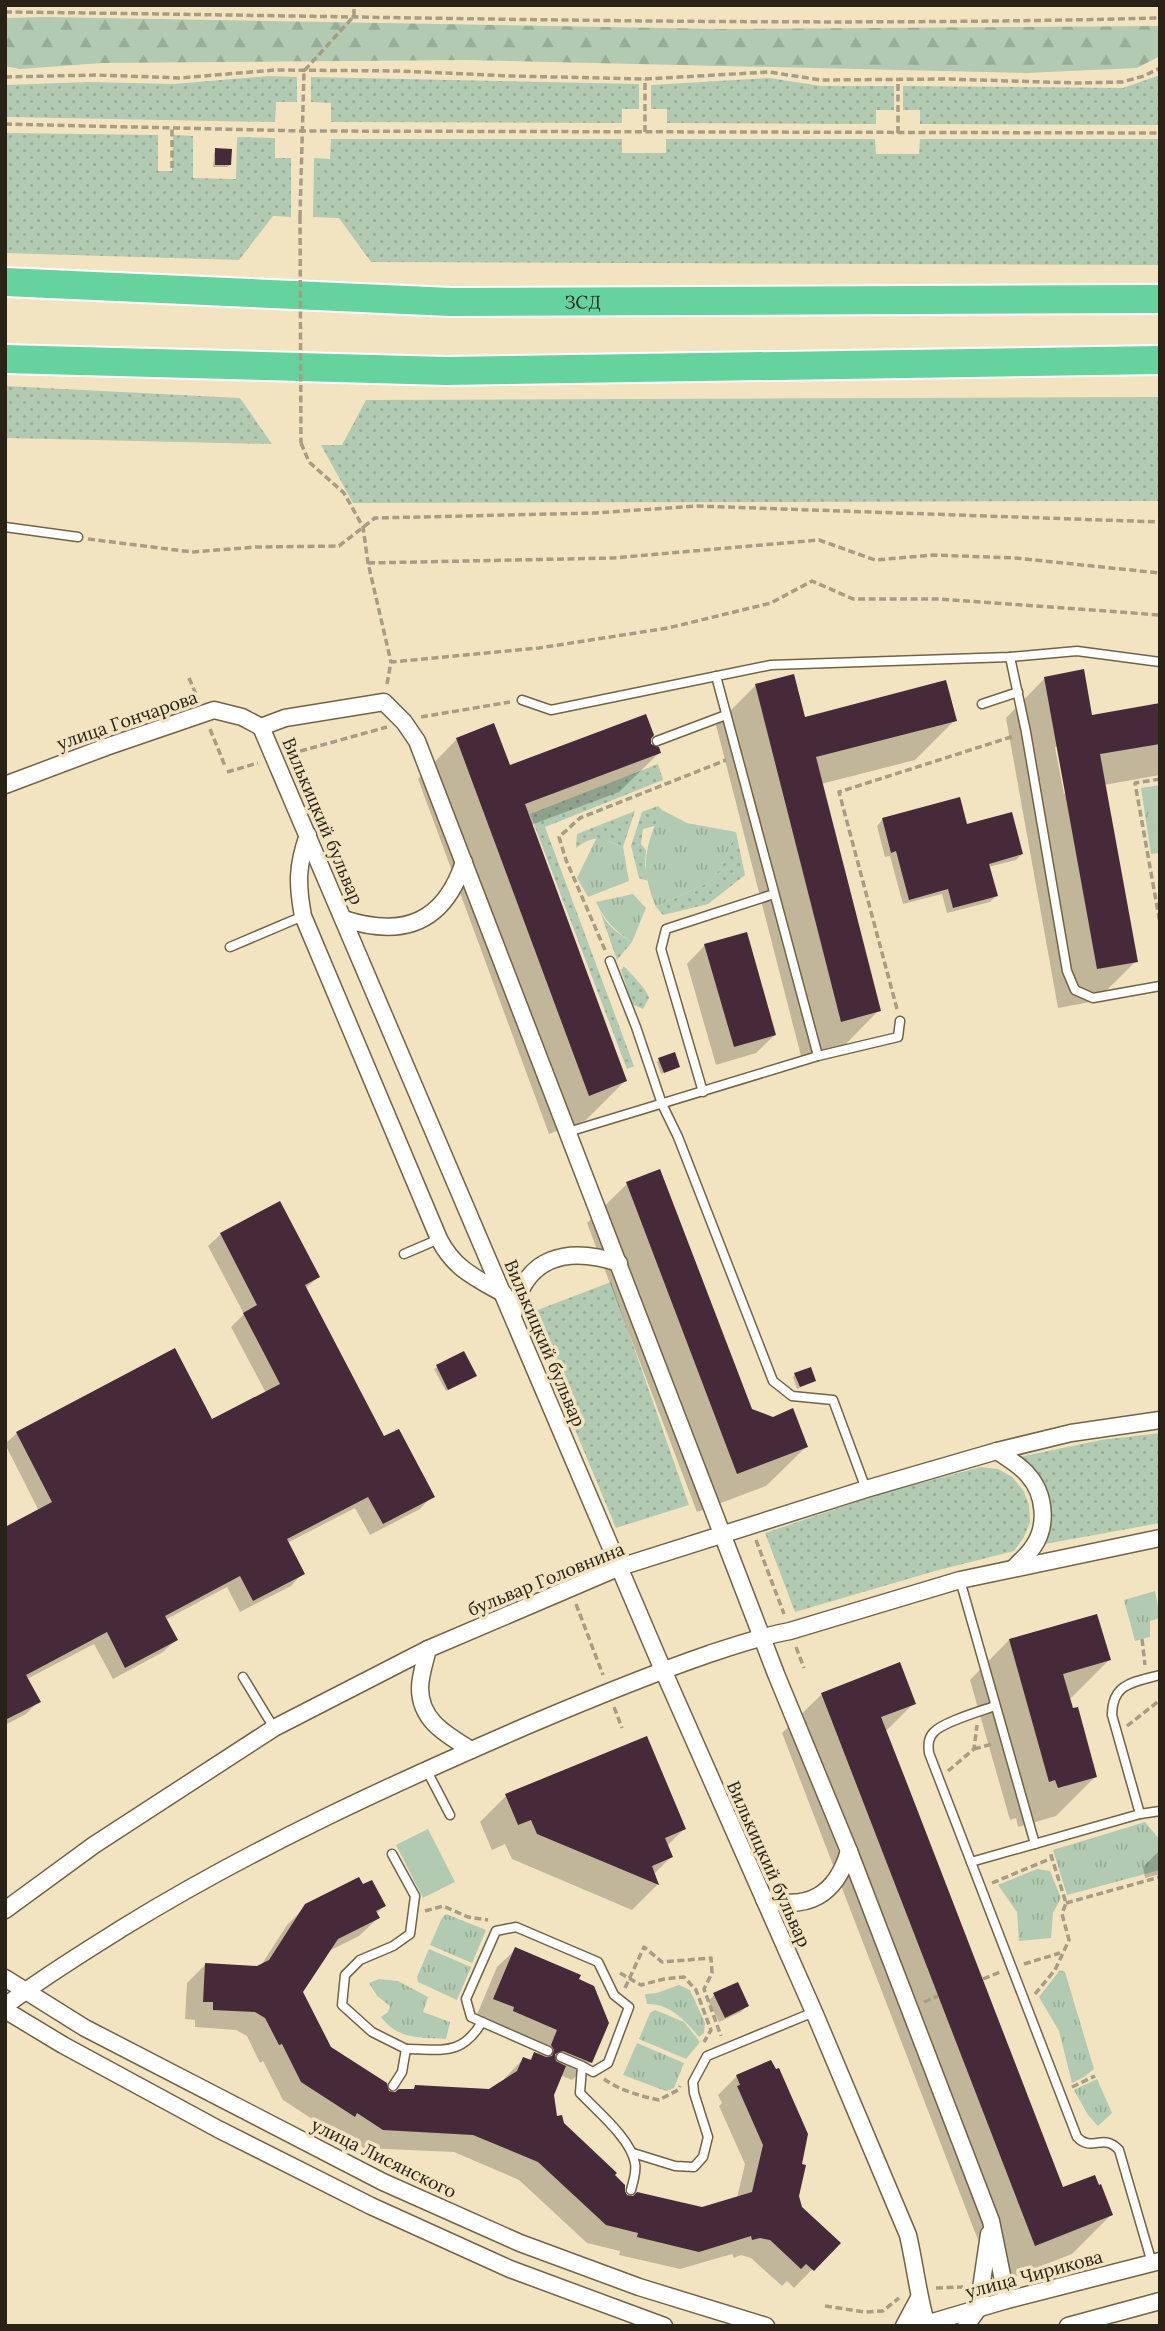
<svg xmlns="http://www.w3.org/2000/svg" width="1165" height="2331" font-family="Lora,serif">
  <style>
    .grass { fill: url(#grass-dots) }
    .forest { fill: url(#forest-firs) }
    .park { fill: url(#park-tufts) }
    .pitch { fill: #b1cab1 }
    .shadow { fill: #0003; fill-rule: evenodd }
    .building { fill: #472a39 }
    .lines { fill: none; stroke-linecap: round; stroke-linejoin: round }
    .service-casing { stroke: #716445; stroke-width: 11 }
    .minor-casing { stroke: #716445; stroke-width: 19 }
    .motorway-casing { stroke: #fff; stroke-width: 32 }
    .path { stroke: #a89c82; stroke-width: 3.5; stroke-dasharray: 7 3.5; stroke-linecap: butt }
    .service { stroke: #fff; stroke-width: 8 }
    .minor { stroke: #fff; stroke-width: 16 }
    .motorway { stroke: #66d39e; stroke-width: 28 }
    .path-bridge { stroke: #a89c82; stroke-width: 3.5; stroke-dasharray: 7 3.5; stroke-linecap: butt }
    .labels { text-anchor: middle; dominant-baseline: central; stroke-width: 7; stroke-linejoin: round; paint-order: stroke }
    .street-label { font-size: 18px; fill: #282316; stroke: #f3e4c1 }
  </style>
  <defs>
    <pattern id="grass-dots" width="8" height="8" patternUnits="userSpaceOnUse" patternTransform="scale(1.75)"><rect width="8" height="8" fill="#b1cab1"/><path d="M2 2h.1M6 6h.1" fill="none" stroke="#98ad98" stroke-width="1.8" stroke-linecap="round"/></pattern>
    <pattern id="forest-firs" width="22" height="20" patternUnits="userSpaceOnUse" patternTransform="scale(1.75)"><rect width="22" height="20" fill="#b1cab1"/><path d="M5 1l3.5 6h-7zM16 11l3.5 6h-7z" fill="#98ad98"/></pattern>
    <pattern id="park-tufts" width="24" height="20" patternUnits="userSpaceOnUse" patternTransform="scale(1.75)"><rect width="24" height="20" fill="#b1cab1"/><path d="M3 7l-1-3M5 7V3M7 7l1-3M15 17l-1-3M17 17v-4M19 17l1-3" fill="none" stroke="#98ad98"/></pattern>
  </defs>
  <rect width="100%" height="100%" fill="#f3e4c1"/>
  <g class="grass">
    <path d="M1160,75V125L920,124V110H903V86L1123,88Z"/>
    <path d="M269,76L297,77V102H276L275,122L5,117V85L89,82L174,84Z"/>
    <path d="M311,77L639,84V109H622V123L331,122V103L311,102Z"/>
    <path d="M769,78L821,86H894V110H876V124L667,123V109H651V85Z"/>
    <path d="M5,133L158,135V171H172L173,135L193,136V178L236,179L237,137L275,138V158H291V217L273,216L239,260L5,253Z"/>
    <path d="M331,139H622V153H666V139H875L876,154H919L920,139H1160V265L371,262L339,218L313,217L314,158L330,159Z"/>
    <path d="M5,386L240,398L272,444L5,438Z"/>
    <path d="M1160,397V501L353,503L321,445H342L366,400Z"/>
    <path d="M658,764L663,780L545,827L634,1066L627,1069L530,814Z"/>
    <path d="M658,806L662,810L655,826L643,829L641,844L646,850L645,864L648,881L639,878L631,846L642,812Z"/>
    <path d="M635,811L623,847C602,839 596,833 576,848L577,834Z"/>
    <path d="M736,832L745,875L708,904L663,915L656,907L711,881L721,867Z"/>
    <path d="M600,911C607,926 619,934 632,942L617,960Z"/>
    <path d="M624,966C632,976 646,987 649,998L643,1009L632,1004L621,970Z"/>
    <path d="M611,1282L689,1505L616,1528L527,1314Z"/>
    <path d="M1160,1433V1523L1045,1544C1057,1499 1047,1489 1019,1457L1101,1440Z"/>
    <path d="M981,1467L998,1469L1012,1477L1023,1490L1029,1505L1030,1522L1024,1537L1014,1551L935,1571L795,1612L765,1533L883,1493Z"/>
  </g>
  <path class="forest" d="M46,17L719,29L1160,26V56L1137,68L1026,73L466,60L102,63L20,69L5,66V18Z"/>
  <g class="park">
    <path d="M1160,785V853L1151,854L1141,788Z"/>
    <path d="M662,810L687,823L736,832L721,867L711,881L656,907C640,868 644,847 662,810Z"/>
    <path d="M597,837L623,847L629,881L588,897L577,878Z"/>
    <path d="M633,894L646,908L632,942C615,931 605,921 596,902Z"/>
    <path d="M1155,1591L1160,1618L1150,1621V1637L1135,1641L1124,1600Z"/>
    <path d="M1145,1822L1160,1840V1870L1067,1895L1053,1850Z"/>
    <path d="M1037,1869L1050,1871L1061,1898L1053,1913L1051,1938L1019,1941L1017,1912L998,1885Z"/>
    <path d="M446,1914L486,1930L472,1963L430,1945L442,1918Z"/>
    <path d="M429,1949L471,1967L457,2000L418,1982L417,1977Z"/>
    <path d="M1060,1970L1065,1972L1094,2069L1084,2077L1072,2083L1059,2031L1039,1997Z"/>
    <path d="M379,1979L398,1981L428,1997L423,2012L450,2022L446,2039C420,2037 398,2040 381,2017L388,2012L390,2006L377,1996L369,1983Z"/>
    <path d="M679,1985L690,1990L705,2023L704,2033L699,2037C686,2021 669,2003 647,2004L645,1994L657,1993Z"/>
    <path d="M655,2010L684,2022L700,2042L686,2059L639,2039L650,2013Z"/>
    <path d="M637,2043L684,2063L674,2088L667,2091L663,2090L623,2075Z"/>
    <path d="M1097,2079L1112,2113L1098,2126L1088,2115L1074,2090Z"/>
  </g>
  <path class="pitch" d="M428,1829L455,1882L423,1898L396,1845Z"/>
  <g class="shadow">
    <path d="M216,150L230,165L227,167H213L214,153Z"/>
    <path d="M1045,678L1091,717L1160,704V775L1104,785L1136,961L1096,1001L1058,1008L1006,718ZM1059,746L1067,791L1064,794L1055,747Z"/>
    <path d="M755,686L804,719L955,720L915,760L821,784L879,1010L840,1050L802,1060L716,725Z"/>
    <path d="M457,739L509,767L649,739L650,745L659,753L619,792L531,825L625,1081L586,1120L549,1134L418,779Z"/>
    <path d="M882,820L1022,854L1016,860L988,867L996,896L990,902L947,913L942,894L903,904L890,856L885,857L877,826Z"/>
    <path d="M705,945L775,1035L756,1053L716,1065L687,964Z"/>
    <path d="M659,1060L678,1066L661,1074L657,1062Z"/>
    <path d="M627,1184L751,1410L806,1447L766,1486L697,1512L587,1223Z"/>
    <path d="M221,1234L318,1277L305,1289L383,1439L432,1496L420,1509L370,1535L355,1508L287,1543L303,1573L291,1586L240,1612L227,1587L165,1620L176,1640L163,1652L113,1679L94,1644L27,1679L38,1702L26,1714L5,1725V1529L39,1511L5,1444L17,1433L211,1422L266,1393L231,1327L244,1314L208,1246Z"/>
    <path d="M464,1353L473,1378L446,1391L434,1369Z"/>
    <path d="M795,1374L814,1381L797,1389L793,1377Z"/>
    <path d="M1009,1640L1109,1660L1069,1700L1095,1777L1056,1816L1018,1827L1016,1818L1010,1820L970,1680Z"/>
    <path d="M822,1694L914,1703L885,1732L1062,2189L1111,2215L1072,2254L995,2284L782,1733Z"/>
    <path d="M506,1796L684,1829L667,1846L671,1857L653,1875L657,1885L632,1910L512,1859L505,1844L492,1850L480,1822Z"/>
    <path d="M1160,1850V1874L1145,1878L1143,1867Z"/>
    <path d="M306,1906H384L376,1914L378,1918L359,1936L327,1952L301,1992L330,2048L392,2095L411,2091L415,2087L489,2091L503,2082L505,2078L523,2059L528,2061L535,2054L537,2055L540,2048L476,2017L497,1967L516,1949L577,1980L591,2062L572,2080L560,2075L552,2095L556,2118L612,2175L626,2197L702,2208L737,2198L745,2164L719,2106L722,2103L718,2095L737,2076L797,2196L801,2208L838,2243L794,2288L787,2281L782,2286L751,2258L741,2255L734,2258L732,2254L680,2269L619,2255L620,2251L587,2243L519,2180L454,2152L364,2148L338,2131L335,2134L283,2100L263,2061L260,2063L247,2036L236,2030L195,2027V2020L185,2019L187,1983L205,1965L260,1967L287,1925Z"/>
    <path d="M714,1995L747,2006L741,2012L719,2022L708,2001Z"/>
  </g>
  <g class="building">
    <path d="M215,148L232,149L231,165H215Z"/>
    <path d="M1084,669L1092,715L1160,703V744L1100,754L1138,962L1097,969L1044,677Z"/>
    <path d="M794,674L805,717L946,680L957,721L816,757L881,1011L841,1022L755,684Z"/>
    <path d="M646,714L654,735L651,739V744L659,747L661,753L525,804L627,1081L589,1096L456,738L494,723L510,765Z"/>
    <path d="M960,797L967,824L1012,812L1023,854L989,864L998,896L953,908L948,889L909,900L896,851L891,853L882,818Z"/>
    <path d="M747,932L776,1035L734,1047L704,944Z"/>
    <path d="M675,1052L680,1067L664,1073L658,1058Z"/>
    <path d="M660,1169L752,1409L773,1417L793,1408L808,1447L737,1474L626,1182Z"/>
    <path d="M280,1201L320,1277L305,1285L384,1436L399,1429L435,1497L383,1524L368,1497L287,1539L305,1574L253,1601L240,1576L165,1616L178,1640L125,1668L107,1632L26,1675L41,1702L5,1720V1527L52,1502L16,1432L175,1348L212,1419L280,1384L243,1313L257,1305L220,1233Z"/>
    <path d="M464,1351L477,1376L448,1390L436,1365Z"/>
    <path d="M811,1367L816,1381L800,1387L794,1373Z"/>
    <path d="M1097,1614L1111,1660L1063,1674L1073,1708L1078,1707L1097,1777L1058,1788L1055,1780L1049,1782L1009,1639Z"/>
    <path d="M900,1662L916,1704L881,1717L910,1791L1063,2187L1095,2175L1099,2185L1101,2184L1113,2215L1035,2246L821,1693Z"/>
    <path d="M647,1736L686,1829L665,1838L673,1857L652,1866L659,1885L537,1834L531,1820L518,1825L505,1794Z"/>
    <path d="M359,1877L363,1884L372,1880L386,1906L376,1911L380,1918L338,1939L303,1992L331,2047L387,2083L389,2091L395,2092L399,2089H414L415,2085L489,2089L517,2071L523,2057L531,2060L534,2052L546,2057L552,2056L554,2050L551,2045L557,2030L513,2011L514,2007L493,1999L515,1947L581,1975L579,1979L594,1986L609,2023L592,2063L563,2051L555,2054L556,2061L566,2066L554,2095L557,2116L562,2115L564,2123L617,2173L615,2175L625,2185V2191L627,2195L633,2196L637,2192L702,2207L752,2192L763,2145L737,2086L740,2085L736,2075L771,2060L776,2069L779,2068L808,2134L802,2164L806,2165L799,2196L802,2207L841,2243L814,2271L806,2264L801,2269L770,2240L760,2238L752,2240L751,2236L699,2252L637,2237L638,2233L606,2225L538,2162L473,2135L383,2130L357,2113L355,2117L301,2082L282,2044L279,2045L265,2018L255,2012L213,2010V2002H203L205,1963L257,1966L269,1960L305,1904Z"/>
    <path d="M738,1982L749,2006L725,2018L713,1993Z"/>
  </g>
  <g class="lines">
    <defs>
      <g id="service">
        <path d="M5,527L78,537"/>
        <path d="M1010,657L1026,732L1067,971L1075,990L1093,998L1160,986"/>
        <path d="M716,676L818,1056"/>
        <path d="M522,700L551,710L771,665L1010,657L1077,651L1160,662"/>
        <path d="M982,704L1018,692"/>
        <path d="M657,741L726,715"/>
        <path d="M230,947L303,916"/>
        <path d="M610,961L636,1027L662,1104L678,1137L773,1381L792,1396L833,1400L866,1489"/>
        <path d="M703,1092L661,949L666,929L774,894"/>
        <path d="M568,1132L818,1056L898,1037L900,1021"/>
        <path d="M404,1254L439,1239"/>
        <path d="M960,1580L1035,1844"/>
        <path d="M243,1677L274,1728"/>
        <path d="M995,1706C981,1711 943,1722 934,1732C928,1738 928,1745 929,1753L1077,2137C1092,2153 1103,2132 1119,2150L1152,2263"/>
        <path d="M426,1769L450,1815"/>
        <path d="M1140,1814L1112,1715C1112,1683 1134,1682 1160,1675"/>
        <path d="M392,1854L415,1896L410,1934L393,1946L360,1960L345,1975L342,2005L372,2032L406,2049L402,2072L393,2086"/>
        <path d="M971,1862L1140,1814L1160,1811"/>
        <path d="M482,2022L471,2017L466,1999L496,1931L516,1927L598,1962L614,1995L629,2007L608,2063L593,2072L582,2066"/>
        <path d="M406,2049C442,2049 461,2057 482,2022L548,2051"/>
        <path d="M561,2057L582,2066L580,2093C597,2111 631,2139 635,2163C637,2171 633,2182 631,2190"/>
        <path d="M633,2153L675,2166L694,2167L703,2157L708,2137L694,2093L693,2082L707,2056L814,2012"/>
      </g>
      <g id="minor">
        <path d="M261,727L285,718L384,702L404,722L417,741L776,1674L849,1851L991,2221L1007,2300"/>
        <path d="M261,727L663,1670L814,2012L908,2235C915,2265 918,2296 927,2326"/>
        <path d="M5,785L106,747L214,710L242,717L261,727"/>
        <path d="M308,835C297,866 297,884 303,916L439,1239C454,1269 476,1278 504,1294"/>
        <path d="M344,919C403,938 444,923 464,862"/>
        <path d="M513,1315C524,1256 567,1246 619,1263"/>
        <path d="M997,1451C1007,1458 1020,1465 1028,1475C1045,1494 1048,1526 1033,1547C1028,1555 1020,1561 1014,1568"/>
        <path d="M428,1649C425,1661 420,1676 420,1688C420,1721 447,1735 471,1750"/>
        <path d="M764,1899C808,1911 836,1895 849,1851"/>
        <path d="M5,1910L94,1845L274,1728L428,1649L620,1567L866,1489L997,1451L1071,1433L1160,1420"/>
        <path d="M5,1978L85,2028L383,2182L520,2243L639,2287L766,2326"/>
        <path d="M5,2006C43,1977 84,1952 124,1927C254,1847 392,1784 531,1724C590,1699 648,1675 709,1654C736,1645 762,1636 790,1631L960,1580L1160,1538"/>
        <path d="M5,2010L63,2045L218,2129L371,2206L510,2269L664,2326"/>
        <path d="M904,2326L919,2298"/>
        <path d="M919,2326L1007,2300L1160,2261"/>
        <path d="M966,2326L978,2309L989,2234"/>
        <path d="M1068,2326L1160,2301"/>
      </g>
      <g id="motorway">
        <path id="s1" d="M5,282L451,302L1160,299"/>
        <path d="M5,359L446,371L1160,360"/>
      </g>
    </defs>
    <use href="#service" class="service-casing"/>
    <use href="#minor" class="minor-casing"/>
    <use href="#motorway" class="motorway-casing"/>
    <g class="path">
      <path d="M5,12C390,16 775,28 1160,18"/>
      <path d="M5,77L96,75L180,78L275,70L400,71L511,76L645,79L769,72L821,80L945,79L1078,83L1122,82L1144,76L1160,68"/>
      <path d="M5,124L303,131L1160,133"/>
      <path d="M645,132V79"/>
      <path d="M898,133V80"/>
      <path d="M172,168V128"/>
      <path d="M300,217L304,71L354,16V5"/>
      <path d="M301,443L309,462L344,493L363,527L368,563L391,662"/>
      <path d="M88,539L192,552L256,547L339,546L375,518L596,513L696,506L1160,522"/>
      <path d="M368,563L613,558L819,540L875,560L934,555L1015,558L1160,573"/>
      <path d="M189,678L198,699"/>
      <path d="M387,684L391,662L539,648L668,628L771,603L812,581L853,599H940L1160,615"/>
      <path d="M421,717L510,702"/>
      <path d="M210,729L225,766"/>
      <path d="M290,754L387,727"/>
      <path d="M227,772L258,763"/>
      <path d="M1160,779L1135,783L1160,923"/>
      <path d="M605,950L566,860L559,837L580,818L726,760"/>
      <path d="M897,1009L839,792L1014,736"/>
      <path d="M756,1540L784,1614"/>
      <path d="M576,1604L603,1675"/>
      <path d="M1142,1639L1145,1665"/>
      <path d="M796,1647L804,1668"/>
      <path d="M614,1707L622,1728"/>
      <path d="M1127,1726L1160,1700"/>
      <path d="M974,1749L992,1744"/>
      <path d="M948,1771L974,1749L977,1725"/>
      <path d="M992,1883L1052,1858"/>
      <path d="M1066,1903L1160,1877"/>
      <path d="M425,1911L443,1906L468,1917L488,1920"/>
      <path d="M1024,1964L1060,1953"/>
      <path d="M620,1973L641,1985L664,1979L684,1977L696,1990L711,2030L704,2042"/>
      <path d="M983,1979L1000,1972"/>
      <path d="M625,1988L644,1947L662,1962L711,1958L712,1973L704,1989L721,2036"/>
      <path d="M1035,1994L1055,1970L1069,1940L1062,1914L1066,1903L1050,1852"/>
      <path d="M924,2002L938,1996"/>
      <path d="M604,2079C619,2090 640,2096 659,2100L678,2090L680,2086"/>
      <path d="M1072,2087L1095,2076"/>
      <path d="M936,2288L963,2287"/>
      <path d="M825,2306L865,2312L883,2311L899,2298"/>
    </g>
    <use href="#service" class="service"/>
    <use href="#minor" class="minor"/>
    <use href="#motorway" class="motorway"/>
    <path class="path-bridge" d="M300,217L301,443"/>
  </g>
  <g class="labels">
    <g class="street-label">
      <text stroke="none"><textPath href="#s1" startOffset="578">ЗСД</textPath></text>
      <text transform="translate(127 720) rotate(-19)">улица Гончарова</text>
      <text transform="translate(323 821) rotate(67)">Вилькицкий бульвар</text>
      <text transform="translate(545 1343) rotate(67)">Вилькицкий бульвар</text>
      <text transform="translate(546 1579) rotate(-22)">бульвар Головнина</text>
      <text transform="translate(769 1864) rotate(66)">Вилькицкий бульвар</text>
      <text transform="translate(384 2158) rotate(26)">улица Лисянского</text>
      <text transform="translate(1034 2274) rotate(-15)">улица Чирикова</text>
    </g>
  </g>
  <rect width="1165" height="2331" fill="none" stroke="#282316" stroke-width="14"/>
</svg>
